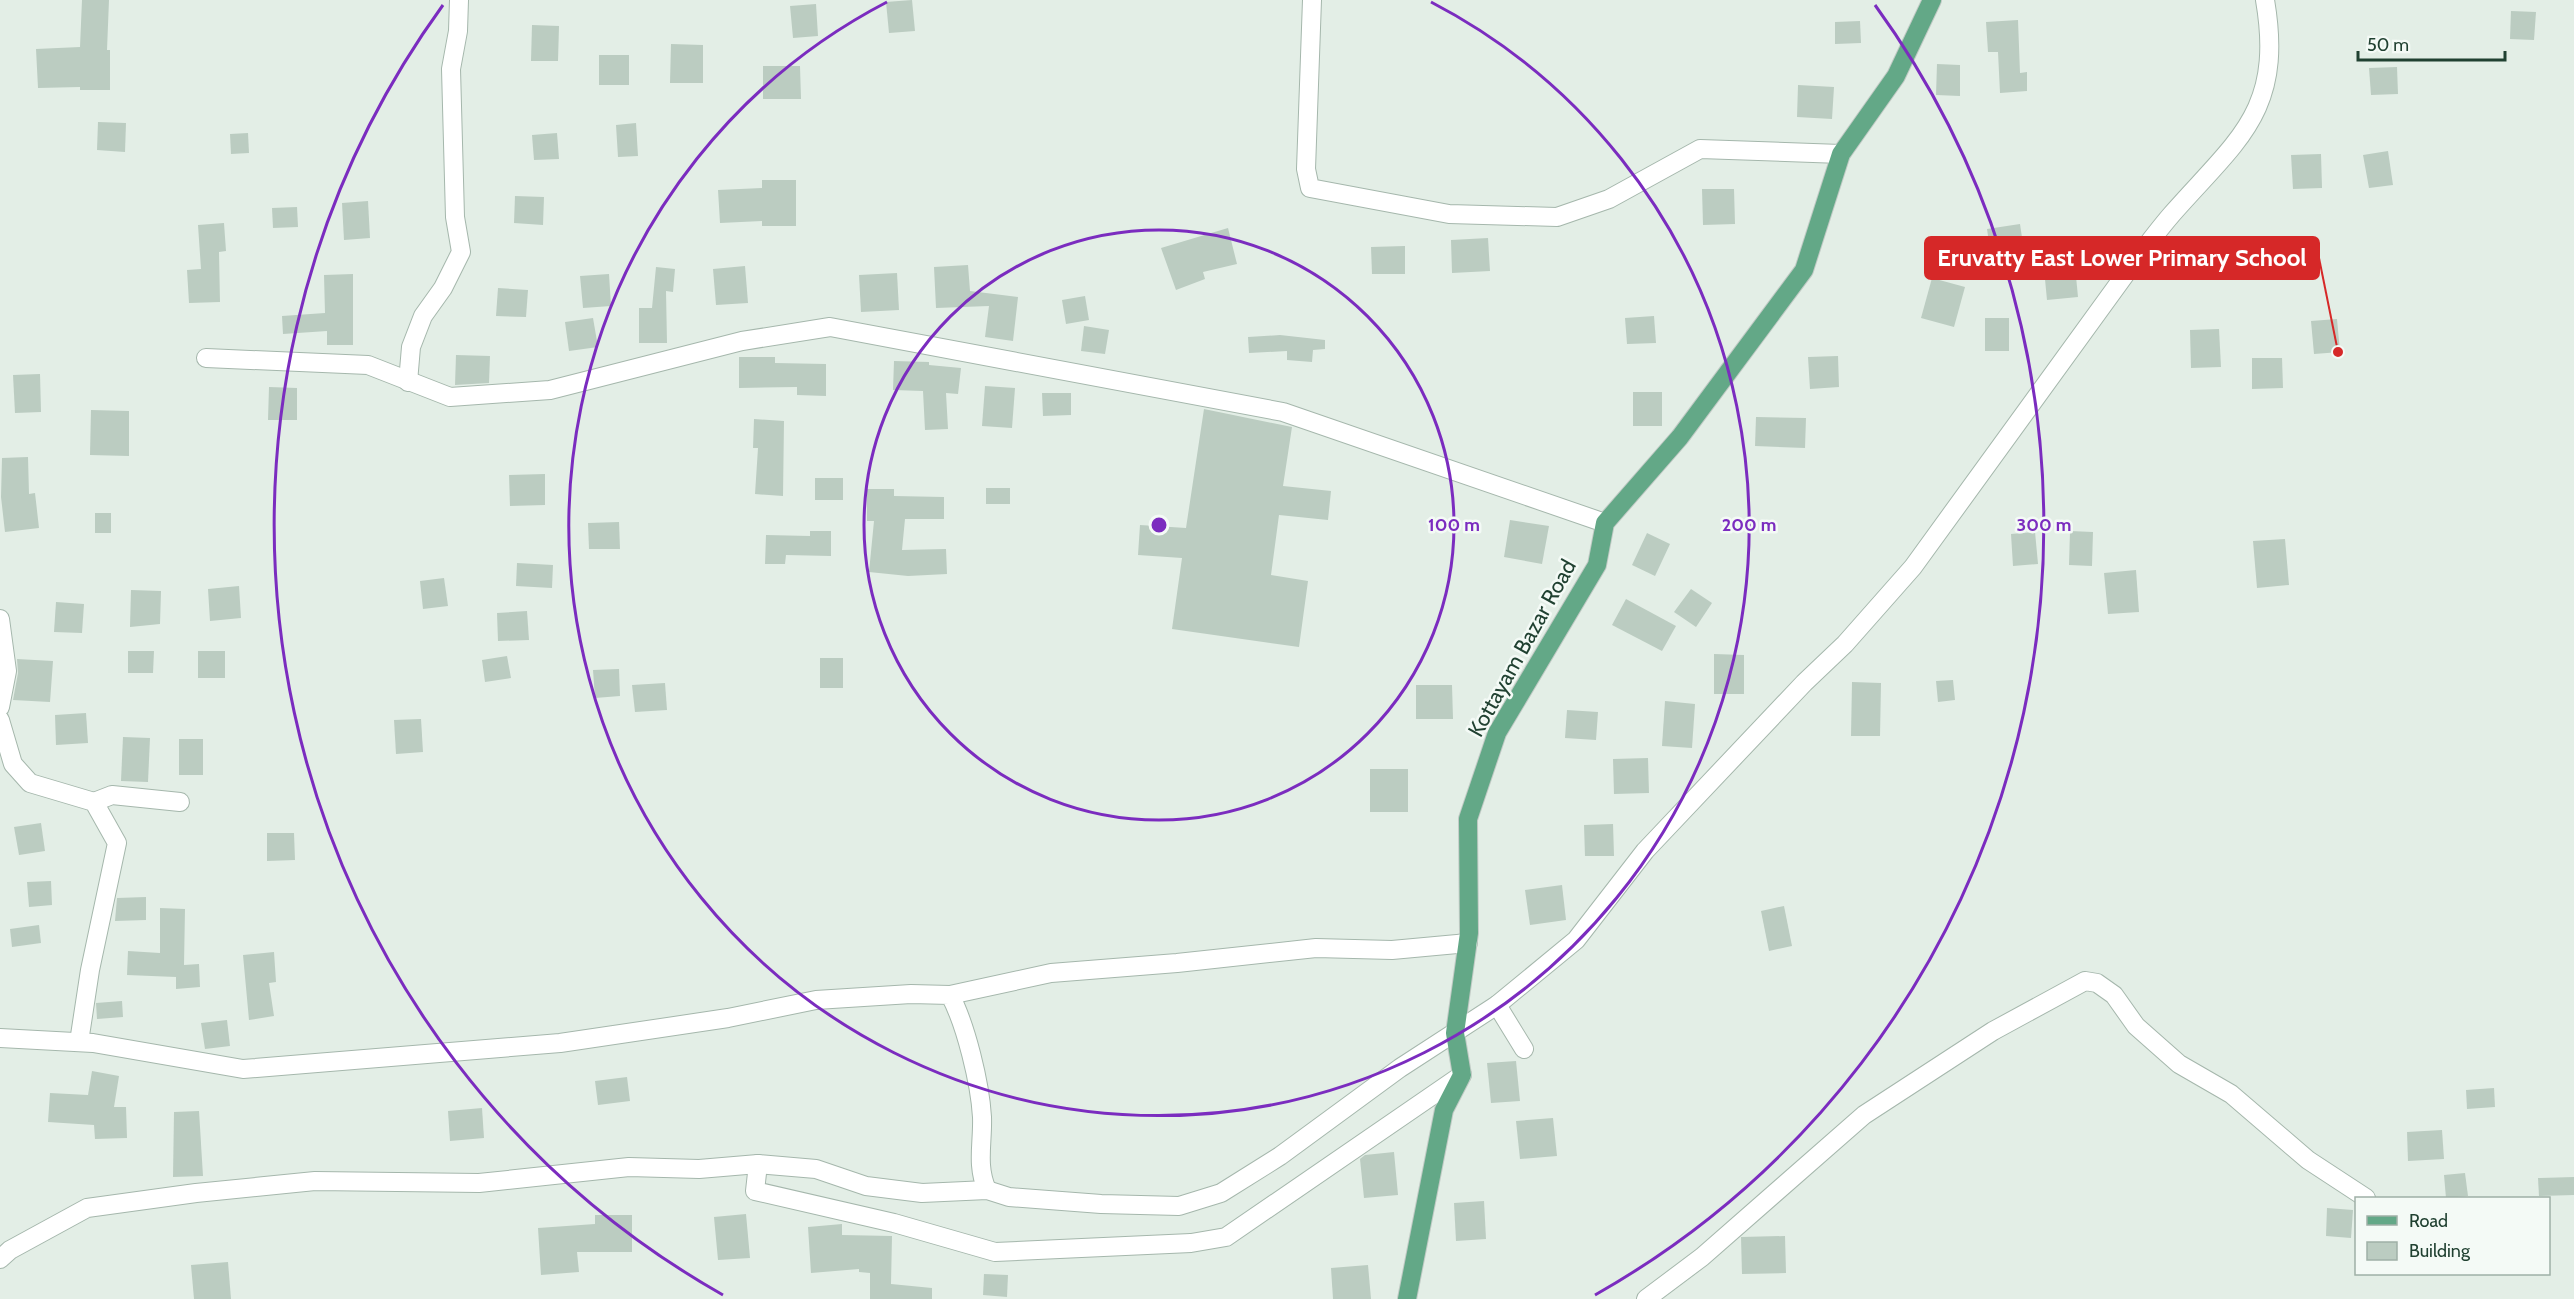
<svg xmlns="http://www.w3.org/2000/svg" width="2574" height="1299" font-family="Cabin,sans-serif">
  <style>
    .building { fill: #bbccc1 }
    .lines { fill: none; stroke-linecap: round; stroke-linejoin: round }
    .minor-casing { stroke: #a5b7ac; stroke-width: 20 }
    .major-casing { stroke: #c1cac5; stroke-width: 20 }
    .minor { stroke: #fff; stroke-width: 18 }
    .major { stroke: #63a887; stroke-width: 18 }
    .ring { fill: none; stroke: #7b2cbf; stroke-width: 3 }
    .labels { text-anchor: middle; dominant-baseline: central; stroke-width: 5; stroke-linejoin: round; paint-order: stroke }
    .street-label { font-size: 22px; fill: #204131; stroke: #f4faf6 }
    .centre { fill: #7b2cbf; stroke: #f4faf6; stroke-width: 3 }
    .ring-label { font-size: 18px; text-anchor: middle; font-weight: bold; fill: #7b2cbf; stroke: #f4faf6; stroke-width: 5; stroke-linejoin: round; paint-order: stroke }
    .leader { fill: none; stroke: #d62828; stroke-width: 2 }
    .callout-dot { fill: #d62828; stroke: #f4faf6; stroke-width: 2 }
    .callout { fill: #d62828; stroke: #d62828; stroke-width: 2 }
    .callout-label { font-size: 24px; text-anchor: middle; font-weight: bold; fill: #fff }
  </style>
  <rect width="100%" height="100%" fill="#e3eee6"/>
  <g class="building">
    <path d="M82,0H109L107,50H110V90H80V87L38,88L36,49L80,47Z"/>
    <path d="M912,0L915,31L889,33L886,2Z"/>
    <path d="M816,4L818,36L793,38L790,6Z"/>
    <path d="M2511,11L2536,12L2534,40L2510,39Z"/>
    <path d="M2018,20L2020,73L2027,72V91L2000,93L1998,52H1988L1986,22Z"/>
    <path d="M1860,21L1861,43L1835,44V22Z"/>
    <path d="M532,25L559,26L558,61H531Z"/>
    <path d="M671,44L703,45V83H670Z"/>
    <rect x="599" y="55" width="30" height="30"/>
    <path d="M1937,64L1960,65V96L1936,95Z"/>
    <path d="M763,66H800L801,99H763Z"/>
    <path d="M2397,67L2398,94L2371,95L2369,68Z"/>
    <path d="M1798,85L1834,87L1832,119L1797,117Z"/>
    <path d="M98,122L126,123L125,152L97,150Z"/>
    <path d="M636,123L638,156L618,157L616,125Z"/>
    <path d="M248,133L249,153L231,154L230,134Z"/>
    <path d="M557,133L559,159L534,160L532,135Z"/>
    <path d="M2388,151L2393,185L2369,188L2363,155Z"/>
    <path d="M2321,154L2322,188L2293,189L2291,155Z"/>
    <path d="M762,180H796V226H762V221L720,223L718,190L762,188Z"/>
    <path d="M1702,189H1734L1735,224L1703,225Z"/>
    <path d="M515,196L544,197L543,225L514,223Z"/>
    <path d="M368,201L370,238L344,240L342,203Z"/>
    <path d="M297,207L298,227L273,228L272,208Z"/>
    <path d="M224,223L226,251L219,252L220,302L189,303L187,270L201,269L198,225Z"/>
    <path d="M2020,224L2025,258L1992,263L1987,229Z"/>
    <path d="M1228,228L1237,264L1203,272L1205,279L1176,290L1161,248Z"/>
    <path d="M1488,238L1490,271L1452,273L1451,240Z"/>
    <path d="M1405,246V274H1372L1371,247Z"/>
    <path d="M968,265L970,291L1018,297L1013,341L985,337L989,306L936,308L934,267Z"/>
    <path d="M745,266L748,303L716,305L713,269Z"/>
    <path d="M2075,266L2078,297L2047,300L2044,269Z"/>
    <path d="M656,267L675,269L673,292L666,291L667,343H639V308H652Z"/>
    <path d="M897,273L899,310L861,312L859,275Z"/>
    <path d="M353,274V345H327V331L283,334L282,316L325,313L324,275Z"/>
    <path d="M609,274L611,306L583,308L580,276Z"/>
    <path d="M1932,278L1965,287L1954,327L1921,318Z"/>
    <path d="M498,288L528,290L526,317L496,316Z"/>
    <path d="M1085,296L1089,320L1066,324L1062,300Z"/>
    <path d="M1654,316L1656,343L1627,344L1625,318Z"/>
    <path d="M593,318L598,347L569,351L565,322Z"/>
    <rect x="1985" y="318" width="24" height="33"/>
    <path d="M2337,319L2340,352L2314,354L2311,321Z"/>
    <path d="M1084,326L1109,330L1105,354L1081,351Z"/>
    <path d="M2219,329L2221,367L2191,368L2190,330Z"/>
    <path d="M1280,335L1325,340V349L1313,350L1312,362L1287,360V351L1249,353L1248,337Z"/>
    <path d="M456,355L490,356L489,383L455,385Z"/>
    <path d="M1838,356L1839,387L1810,389L1808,357Z"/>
    <path d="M739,357H775V363L826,364V396L797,395V387L739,388Z"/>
    <path d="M2252,358H2282L2283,388L2252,389Z"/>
    <path d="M894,361L929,362V365L961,368L958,394L946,393L948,429L925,430L923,391L893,390Z"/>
    <path d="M40,374L41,412L15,413L13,375Z"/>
    <path d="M985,386L1015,388L1012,428L982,426Z"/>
    <path d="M269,387L297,388V420H268Z"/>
    <rect x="1633" y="392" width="29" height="34"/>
    <path d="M1042,393H1071V415L1043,416Z"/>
    <path d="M1204,409L1292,427L1283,486L1331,491L1328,520L1279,515L1271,575L1308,581L1299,647L1172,629L1182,558L1138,555L1140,525L1186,528Z"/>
    <path d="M91,410L129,411V456L90,455Z"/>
    <path d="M1756,417L1806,418L1805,448L1755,446Z"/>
    <path d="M754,419L784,421L783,496L755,494L758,448H753Z"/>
    <path d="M28,457L29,494L35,493L39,528L5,532L1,497L2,458Z"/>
    <path d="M545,474V505L510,506L509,475Z"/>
    <rect x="815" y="478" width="28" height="22"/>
    <rect x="986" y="488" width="24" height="16"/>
    <path d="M867,489H894V496L944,497V519H905L902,550L946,549L947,574L908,576L869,572L874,521H867Z"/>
    <rect x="95" y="513" width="16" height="20"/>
    <path d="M1510,520L1549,526L1542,564L1504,557Z"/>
    <path d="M619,522L620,549H589L588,523Z"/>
    <path d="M810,531H831V556L786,555L785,564H765L766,535L810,536Z"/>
    <path d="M2070,531L2093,532L2092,566L2069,565Z"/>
    <path d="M2035,532L2038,564L2013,566L2011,534Z"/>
    <path d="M1647,533L1670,544L1655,576L1632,565Z"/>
    <path d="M2285,539L2289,585L2257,588L2253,541Z"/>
    <path d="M517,563L553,565L552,588L516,586Z"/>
    <path d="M2136,570L2139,612L2108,614L2104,573Z"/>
    <path d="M444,578L448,606L423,609L420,581Z"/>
    <path d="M239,586L241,618L210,621L208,589Z"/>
    <path d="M1691,589L1712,603L1696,627L1674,612Z"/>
    <path d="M131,590L161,591L160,624L130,627Z"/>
    <path d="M1626,599L1676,626L1662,651L1612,625Z"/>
    <path d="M56,602L84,604L82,633L54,632Z"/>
    <path d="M527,611L529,640L498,641L497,613Z"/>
    <path d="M128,651H154L153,673H128Z"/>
    <rect x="198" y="651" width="27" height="27"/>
    <path d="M1714,654L1744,655V694H1714Z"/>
    <path d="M507,656L511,678L485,682L482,660Z"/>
    <rect x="820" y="658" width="23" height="30"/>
    <path d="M17,659L53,661L50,702L13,700L18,673Z"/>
    <path d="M619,669L620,696L595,698L593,670Z"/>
    <path d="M1953,680L1955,700L1938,702L1936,681Z"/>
    <path d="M1852,682L1881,683L1880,736H1851Z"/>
    <path d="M665,683L667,710L635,712L632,685Z"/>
    <path d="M1416,685H1452L1453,719H1416Z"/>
    <path d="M1665,701L1695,704L1692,748L1662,746Z"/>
    <path d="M1567,710L1598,712L1596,740L1565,738Z"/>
    <path d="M86,713L88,743L56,745L55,715Z"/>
    <path d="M421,719L423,752L396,754L394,720Z"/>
    <path d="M123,737L150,738L148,782L121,781Z"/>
    <rect x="179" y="739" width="24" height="36"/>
    <path d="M1648,758L1649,793L1614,794L1613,759Z"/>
    <rect x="1370" y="769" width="38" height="43"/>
    <path d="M41,823L45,851L19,855L14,827Z"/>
    <path d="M1613,824L1614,856H1585L1584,825Z"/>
    <path d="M267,833H294L295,860L267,861Z"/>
    <path d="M51,881L52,905L29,907L27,882Z"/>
    <path d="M1562,885L1566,920L1530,925L1525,890Z"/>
    <path d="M146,897V920L115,921L117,898Z"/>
    <path d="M1784,906L1792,946L1769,951L1761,911Z"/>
    <path d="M160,908L185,909L184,965L199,964L200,987L176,989V977L127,975L128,951L160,953Z"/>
    <path d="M39,925L41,943L12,947L10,929Z"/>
    <path d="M274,952L276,982L269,983L274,1016L249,1020L243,955Z"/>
    <path d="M122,1001L123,1017L97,1019L96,1003Z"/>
    <path d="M227,1020L230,1046L205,1049L201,1023Z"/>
    <path d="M1516,1061L1520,1101L1491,1103L1487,1063Z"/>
    <path d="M92,1071L119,1076L114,1107H126L127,1138L95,1139L94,1125L48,1122L50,1093L88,1095Z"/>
    <path d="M627,1077L630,1101L598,1105L595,1081Z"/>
    <path d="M2494,1088L2495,1107L2467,1109L2466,1090Z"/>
    <path d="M482,1108L484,1138L450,1141L448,1111Z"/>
    <path d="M199,1111L203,1176L173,1177L174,1112Z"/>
    <path d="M1553,1118L1557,1156L1520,1159L1516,1121Z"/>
    <path d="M2442,1130L2444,1159L2408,1161L2407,1132Z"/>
    <path d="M1394,1152L1398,1195L1364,1198L1360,1159L1365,1155Z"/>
    <path d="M2465,1173L2468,1196L2446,1198L2444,1175Z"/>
    <path d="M2574,1177V1195L2539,1196L2538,1178Z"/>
    <path d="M1484,1201L1486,1239L1456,1241L1454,1203Z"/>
    <path d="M2327,1208L2353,1210L2351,1238L2326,1236Z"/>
    <path d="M746,1214L750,1258L718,1260L714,1217Z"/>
    <path d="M595,1215H632V1252H577L579,1272L541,1275L538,1228L595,1224Z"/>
    <path d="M842,1224V1235L892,1236L891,1284L932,1288V1299H870V1273L859,1272V1269L811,1273L808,1227Z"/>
    <path d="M1785,1236L1786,1273L1742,1274L1741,1237Z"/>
    <path d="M228,1262L231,1299H194L191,1265Z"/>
    <path d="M1368,1265L1371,1299H1333L1331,1268Z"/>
    <path d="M984,1274L1008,1275L1007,1297L983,1295Z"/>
  </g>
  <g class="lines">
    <defs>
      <g id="minor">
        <path d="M1312,0L1306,169L1310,188L1449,214L1557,217L1609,199L1700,149L1841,154"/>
        <path d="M206,358L368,365L450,397L550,390L742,341L830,327L1283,412L1605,523"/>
        <path d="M408,382L411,347L423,316L443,288L461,252L455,217L451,69L458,31L459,0"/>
        <path d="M0,619L7,671L0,707"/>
        <path d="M0,720L13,764L30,783L94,802L117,843L90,970L79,1042"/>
        <path d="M94,802L112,795L180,802"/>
        <path d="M950,995L1051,973L1177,963L1316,948L1392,950L1468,943"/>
        <path d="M1497,1005L1524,1049"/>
        <path d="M0,1038L93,1043L243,1069L560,1043L728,1018L816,1000L911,994L950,995C966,1025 980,1083 982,1117C983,1143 976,1165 987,1190"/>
        <path d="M758,1164L755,1191L894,1223L995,1252L1191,1243L1226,1237L1462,1075"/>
        <path d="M0,1259L10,1250L87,1208L196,1193L315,1181L479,1183L629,1167L699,1169L758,1164L816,1169L866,1186L922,1193L987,1190L1009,1197L1101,1204L1179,1206L1221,1193L1280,1156L1400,1068L1497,1005L1576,940L1645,851L1804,683L1845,644L1913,567L2135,261C2147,245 2159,229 2172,214C2238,139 2284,111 2265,0"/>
        <path d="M1646,1299L1702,1257L1864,1115L1993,1031L2085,981L2097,983L2114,995L2136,1026L2179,1064L2231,1094L2308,1160L2366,1198"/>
      </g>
      <path id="major" d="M1407,1299L1444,1110L1462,1075L1455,1033L1469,933L1468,819L1497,733L1597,565L1605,523L1680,437L1804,270L1841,154L1896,76L1932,0"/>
    </defs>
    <use href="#minor" class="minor-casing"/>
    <use href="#major" class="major-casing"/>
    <use href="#minor" class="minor"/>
    <use href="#major" class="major"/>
  </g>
  <g class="ring">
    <circle cx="1159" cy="525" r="295"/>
    <path d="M1431 2A590 590 0 1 1 887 2"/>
    <path d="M723 1295A885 885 0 0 1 443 5M1875 5A885 885 0 0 1 1595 1295"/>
  </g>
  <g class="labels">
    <g class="street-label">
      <text transform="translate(1522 648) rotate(-61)">Kottayam Bazar Road</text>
    </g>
  </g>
  <circle cx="1159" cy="525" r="9" class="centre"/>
  <g class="ring-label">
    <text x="1454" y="531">100 m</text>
    <text x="1749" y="531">200 m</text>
    <text x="2044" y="531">300 m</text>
  </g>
  <path class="leader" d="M2338 352L2319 258"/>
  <circle class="callout-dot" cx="2338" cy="352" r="6"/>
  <rect class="callout" x="1925" y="237" width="394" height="42" rx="6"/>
  <g class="callout-label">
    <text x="2122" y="266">Eruvatty East Lower Primary School</text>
  </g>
  <rect x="2355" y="1197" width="195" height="78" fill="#f4faf6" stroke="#9fb0a7" stroke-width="1.5"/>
  <rect x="2367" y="1216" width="30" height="9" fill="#63a887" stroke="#9fb0a7" stroke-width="1.5"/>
  <text x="2409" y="1227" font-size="18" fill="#204131">Road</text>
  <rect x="2367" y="1242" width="30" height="18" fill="#bbccc1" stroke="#9fb0a7" stroke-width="1.5"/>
  <text x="2409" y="1257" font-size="18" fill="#204131">Building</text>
  <path d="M2358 51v9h147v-9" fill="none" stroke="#204131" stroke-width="3"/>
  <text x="2367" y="51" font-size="18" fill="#204131" stroke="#f4faf6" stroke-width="4.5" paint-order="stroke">50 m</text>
</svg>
